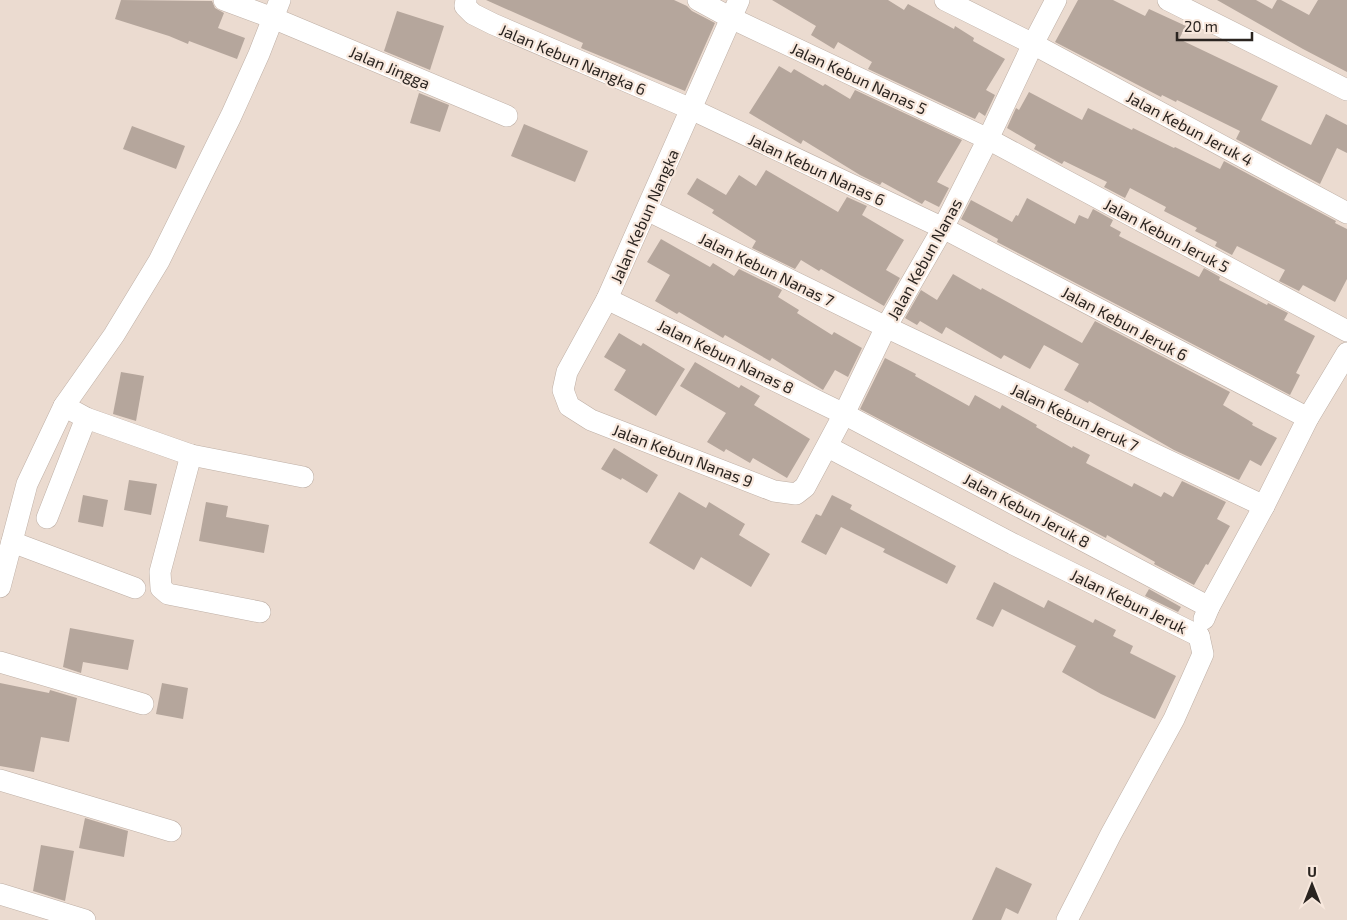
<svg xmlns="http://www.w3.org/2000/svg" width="1347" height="920" font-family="'Exo 2',sans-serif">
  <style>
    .building { fill: #b5a69c }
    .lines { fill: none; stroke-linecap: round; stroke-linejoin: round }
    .street-casing { stroke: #beafa5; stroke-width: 22 }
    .street { stroke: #fff; stroke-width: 21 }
    .labels { text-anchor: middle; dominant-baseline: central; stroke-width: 4.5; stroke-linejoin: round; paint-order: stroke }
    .street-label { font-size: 16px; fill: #2a2420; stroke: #f8e8dd }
  </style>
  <rect width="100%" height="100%" fill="#ebdbd0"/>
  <g class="building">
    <path d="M121,0L212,1L215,8L224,13L218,28L245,38L237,59L189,41L188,44L169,36L115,19Z"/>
    <path d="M486,0H674L687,6L692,11L715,23L685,91L581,48L583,43Z"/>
    <path d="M772,0H888L904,10L908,4L954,29L955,26L974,38L973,41L1005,59L986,90L995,95L985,116L979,112L975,119L868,69L872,62L838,42L834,49L811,35L816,26Z"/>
    <path d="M1078,0H1113L1145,16L1149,9L1186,26L1179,39L1278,86L1261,120L1311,145L1326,114L1347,125V153L1337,148L1320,184L1236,139L1240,131L1177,100L1176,102L1162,95L1161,97L1055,42Z"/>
    <path d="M1217,0H1256L1272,9L1277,0H1281L1309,15L1318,0H1347V72L1303,49Z"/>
    <path d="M397,11L444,26L430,70L384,51Z"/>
    <path d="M779,66L791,73L794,69L823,86L825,84L850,99L855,90L962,140L937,182L949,188L939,207L925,200L922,204L882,182L880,185L860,175L803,140L801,144L749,113Z"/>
    <path d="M1029,92L1082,120L1088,108L1132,130L1133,128L1174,148L1175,147L1220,169L1224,161L1336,221L1335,223L1347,229V279L1335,302L1303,285L1299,291L1279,281L1285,270L1237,246L1232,255L1215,246L1217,242L1195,231L1197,228L1164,211L1166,207L1130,188L1125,198L1104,187L1107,182L1064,161L1062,164L1034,149L1036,145L1007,128L1016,108L1019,110Z"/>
    <path d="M419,93L449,105L440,132L410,123Z"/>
    <path d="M524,124L588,151L575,182L511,156Z"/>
    <path d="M132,126L185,146L176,169L123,149Z"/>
    <path d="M766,170L838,212L847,197L867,206L862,215L904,240L886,270L900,278L884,306L821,269L819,271L801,260L795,269L752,248L756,241L712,213L714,210L687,194L697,178L726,195L739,175L756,186Z"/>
    <path d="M1027,198L1075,224L1079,215L1088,219L1093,209L1113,220L1110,226L1121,232L1119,236L1199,277L1204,268L1220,277L1219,280L1267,305L1268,303L1288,313L1284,320L1315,336L1296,373L1300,375L1290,395L997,242L998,239L961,219L971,200L1012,222L1016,215L1018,216Z"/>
    <path d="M661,239L710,267L713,263L734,276L739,269L782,290L778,297L799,310L797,313L832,335L834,332L862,348L848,377L835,370L823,390L772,358L770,361L725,335L723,338L679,312L677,314L655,301L670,275L647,262Z"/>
    <path d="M953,274L981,290L982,288L1082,343L1095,321L1230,392L1223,405L1253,423L1252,425L1277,438L1261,466L1250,460L1239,480L1174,450L1089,401L1088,403L1064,390L1079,364L1044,345L1030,369L1004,355L1001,359L946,327L942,334L920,321L917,325L905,318L921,290L937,300Z"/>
    <path d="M619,333L641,346L643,343L685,369L656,416L614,390L626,370L604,357Z"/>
    <path d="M885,358L916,374L915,376L969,406L975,395L1000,409L1002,405L1037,425L1036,427L1072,448L1073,446L1090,455L1086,463L1132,487L1134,483L1161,497L1164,492L1173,497L1182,481L1226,502L1217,519L1230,526L1208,565L1206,564L1194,585L1154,564L1155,562L1107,535L1106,538L860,409Z"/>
    <path d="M695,362L739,388L741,385L760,396L754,405L810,439L787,478L753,458L750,463L726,449L724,452L707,442L726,413L680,386Z"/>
    <path d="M121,372L144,376L136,421L113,414Z"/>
    <path d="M614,448L658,475L647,493L622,478L621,480L601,469Z"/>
    <path d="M129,480L157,484L151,515L124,510Z"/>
    <path d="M679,492L706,508L709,502L745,524L739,535L770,554L751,587L701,557L694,570L649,543Z"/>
    <path d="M83,495L108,500L103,527L78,522Z"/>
    <path d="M832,495L852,505L850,509L956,566L947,584L883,552L885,549L841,527L826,555L801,542L816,514L821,516Z"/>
    <path d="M206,502L228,506L226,517L269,525L264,553L199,541Z"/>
    <path d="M994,582L1044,608L1048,600L1093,623L1095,619L1116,630L1113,636L1133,646L1130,653L1176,676L1155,719L1101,694L1062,672L1076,646L1002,609L993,627L976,619Z"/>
    <path d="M1149,589L1181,607L1178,612L1145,596Z"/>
    <path d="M70,628L134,640L128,670L83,662L81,673L63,667Z"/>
    <path d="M0,683L49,693L50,690L77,698L69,742L41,737L34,772L0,766Z"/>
    <path d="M162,683L188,688L183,719L156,714Z"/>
    <path d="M85,818L128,831L124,857L79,848Z"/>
    <path d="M41,845L74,851L65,901L33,891Z"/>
    <path d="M996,867L1032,884L1018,914L1006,908L1001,920H972Z"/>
  </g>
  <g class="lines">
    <defs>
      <g id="street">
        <path d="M224,0L273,18L507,116"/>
        <path d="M466,0L465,6L473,14L493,24L691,109L943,228L1308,418"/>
        <path d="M698,0L731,18L988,139L1347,331"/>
        <path d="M739,0L607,299L567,372L563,390L569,406L591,420L774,491L796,494L805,487L844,414L886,327L943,228L988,139L1033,44L1056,0"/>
        <path d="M945,0L1033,44L1347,213"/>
        <path d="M1168,0L1347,90"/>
        <path d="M647,210L886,327L1264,506"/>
        <path d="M607,299L844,414L1209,607"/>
        <path d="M64,406L86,418L191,455L303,477"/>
        <path d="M828,447L1013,544L1199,636"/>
        <path d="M191,455L160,572L161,588L168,594L260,612"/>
        <path d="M47,518L86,418"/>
        <path d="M12,542L135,588"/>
        <path d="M0,587L27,484L64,406L114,335L159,261L231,116L259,54L280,0"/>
        <path d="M1204,619L1209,607L1264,506L1308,418L1347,353"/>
        <path d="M0,662L143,704"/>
        <path d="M0,780L171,831"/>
        <path d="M0,894L85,920"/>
        <path d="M1067,920L1111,834L1174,719L1203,654L1199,636"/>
      </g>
    </defs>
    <use href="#street" class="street-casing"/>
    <use href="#street" class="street"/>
  </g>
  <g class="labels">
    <g class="street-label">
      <text transform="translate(573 59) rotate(23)">Jalan Kebun Nangka 6</text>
      <text transform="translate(390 67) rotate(23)">Jalan Jingga</text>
      <text transform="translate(859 78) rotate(25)">Jalan Kebun Nanas 5</text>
      <text transform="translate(1190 128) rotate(28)">Jalan Kebun Jeruk 4</text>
      <text transform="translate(817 169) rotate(25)">Jalan Kebun Nanas 6</text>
      <text transform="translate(644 216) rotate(-66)">Jalan Kebun Nangka</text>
      <text transform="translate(1167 235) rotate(28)">Jalan Kebun Jeruk 5</text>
      <text transform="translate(924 259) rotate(-61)">Jalan Kebun Nanas</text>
      <text transform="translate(767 269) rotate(26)">Jalan Kebun Nanas 7</text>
      <text transform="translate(1125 323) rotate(28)">Jalan Kebun Jeruk 6</text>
      <text transform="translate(726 356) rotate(26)">Jalan Kebun Nanas 8</text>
      <text transform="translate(1075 417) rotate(25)">Jalan Kebun Jeruk 7</text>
      <text transform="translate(683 455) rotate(21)">Jalan Kebun Nanas 9</text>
      <text transform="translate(1027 510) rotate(28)">Jalan Kebun Jeruk 8</text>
      <text transform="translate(1129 601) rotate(26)">Jalan Kebun Jeruk</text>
    </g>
  </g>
  <g transform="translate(1312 885)" stroke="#f8e8dd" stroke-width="4" paint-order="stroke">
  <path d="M0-4L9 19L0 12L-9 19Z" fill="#2a2420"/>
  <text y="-8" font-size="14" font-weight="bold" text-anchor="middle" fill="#2a2420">U</text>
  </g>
  <path d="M1177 32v8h75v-8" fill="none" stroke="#2a2420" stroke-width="2.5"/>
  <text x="1184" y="32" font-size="15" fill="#2a2420" stroke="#f8e8dd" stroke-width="4" paint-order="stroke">20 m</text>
</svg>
